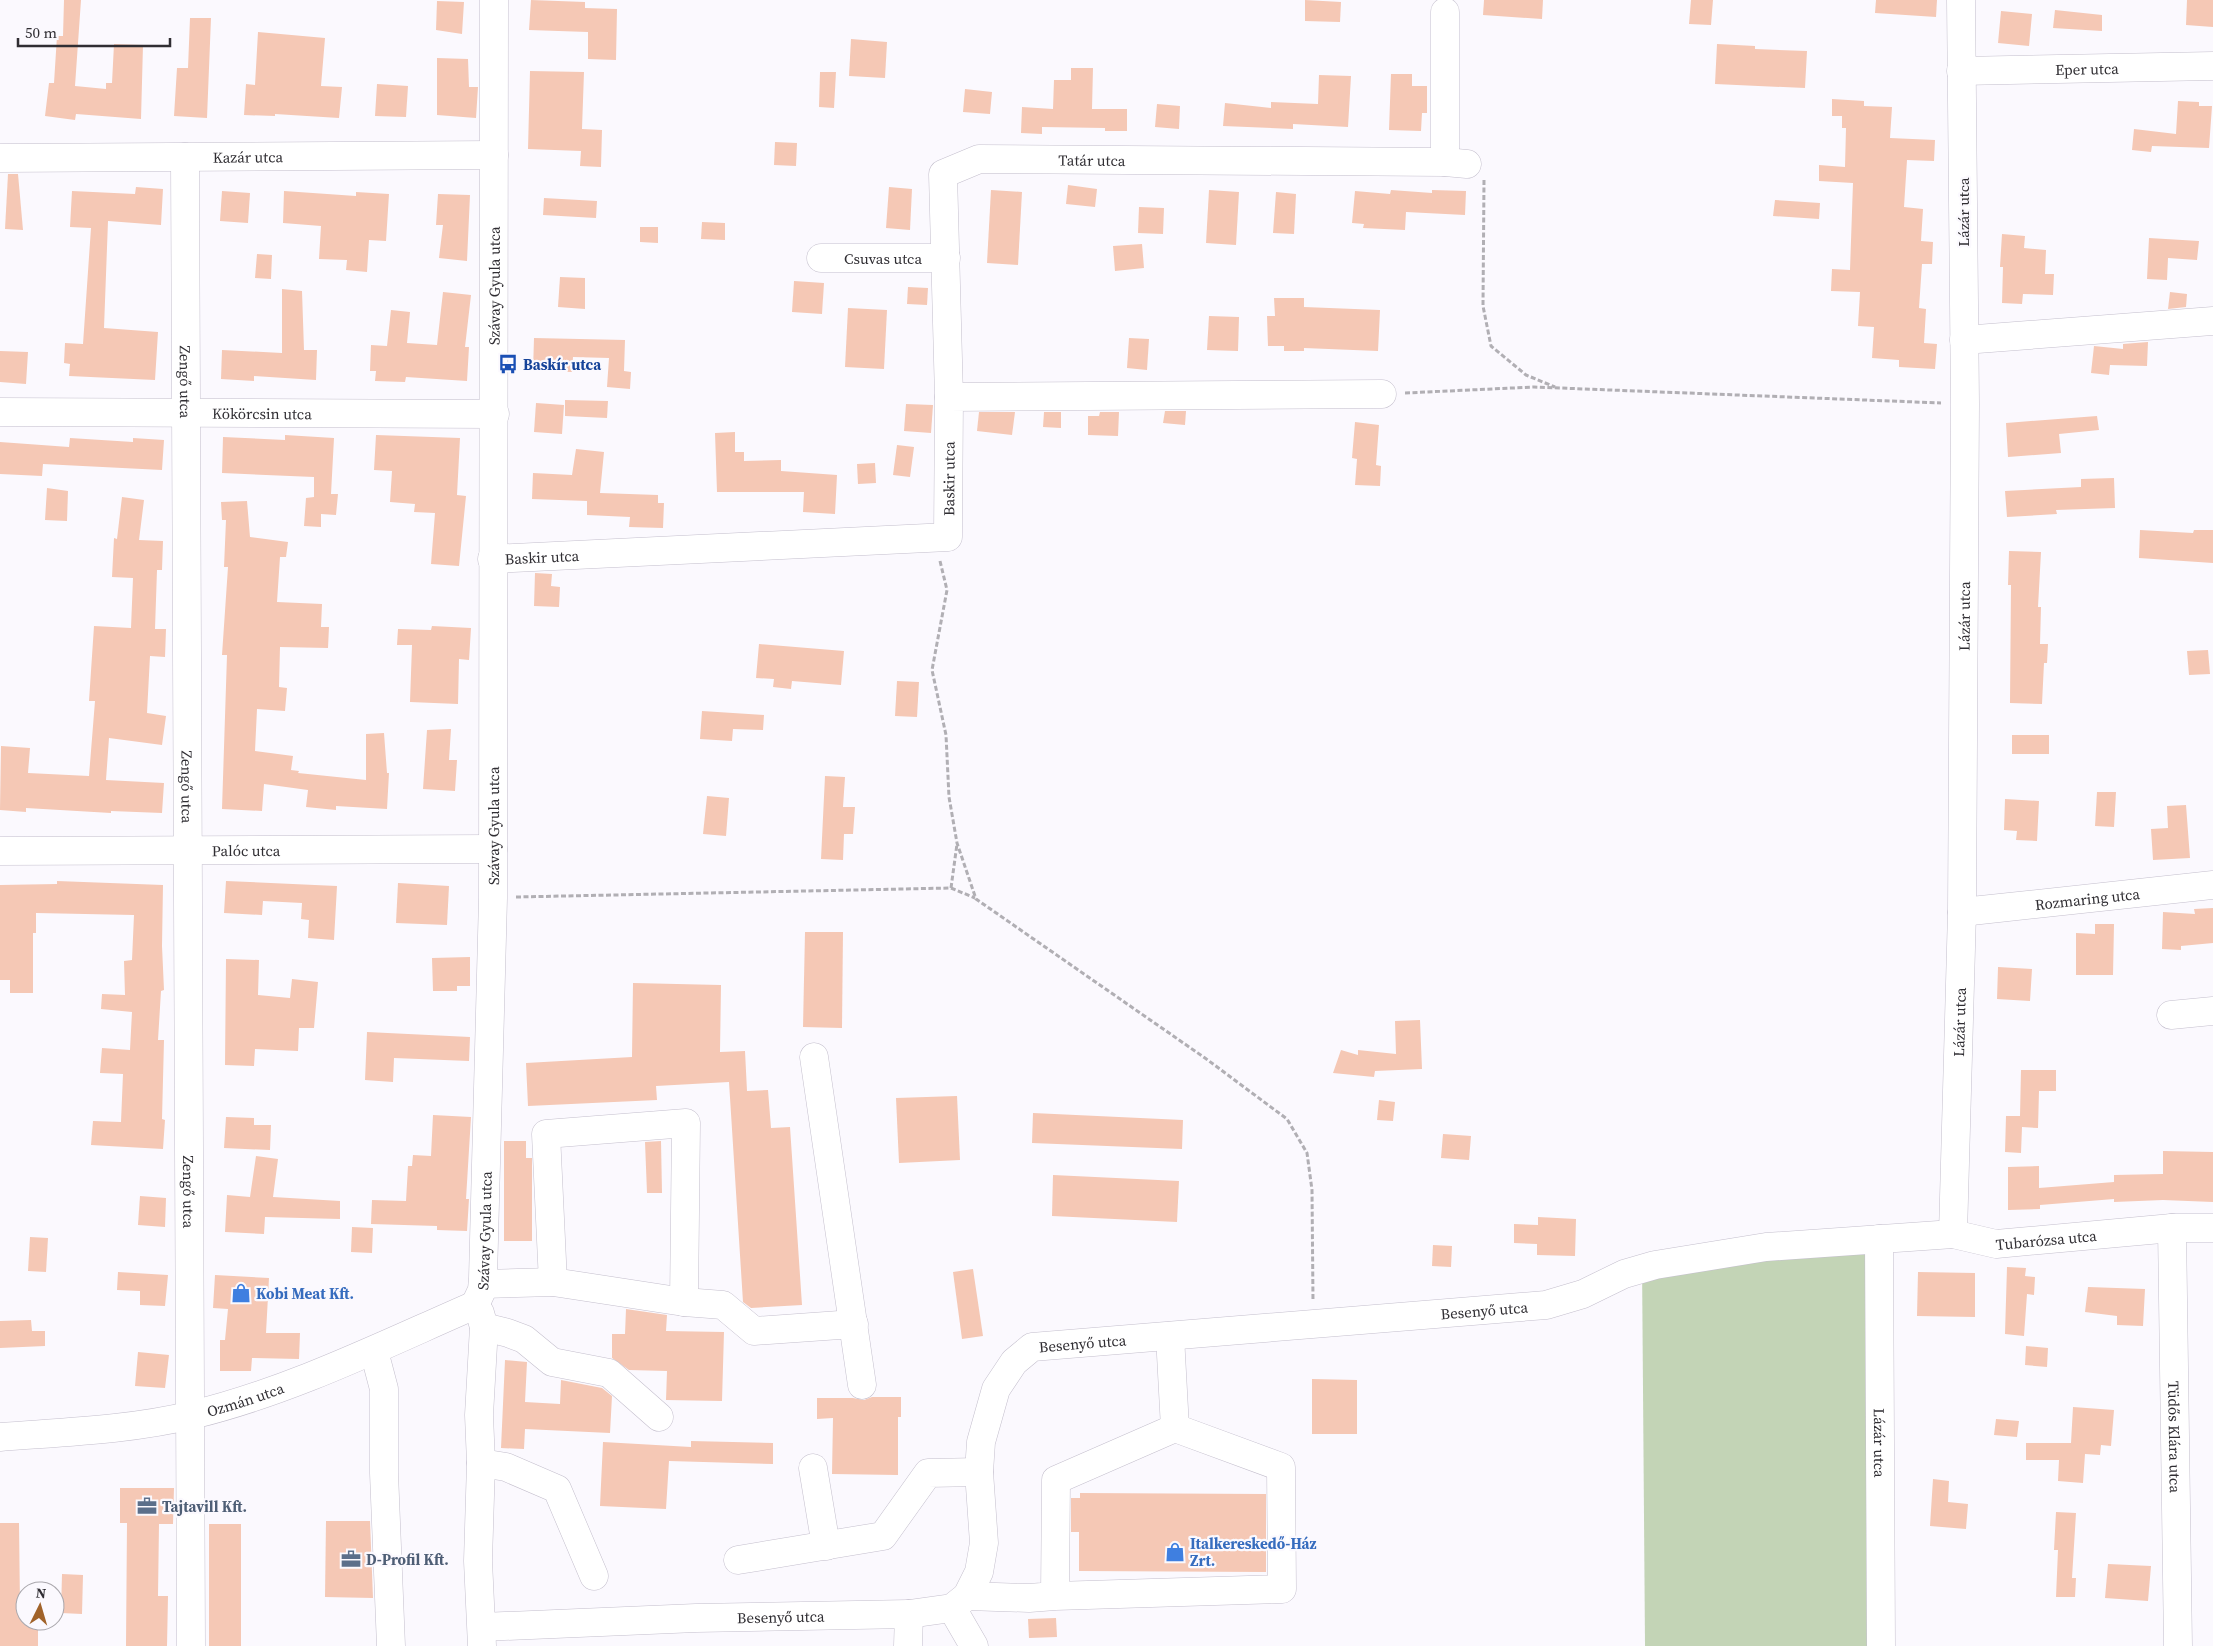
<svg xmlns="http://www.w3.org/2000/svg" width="2213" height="1646" font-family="'Source Serif 4',serif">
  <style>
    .green { fill: #c3d4b6 }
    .building { fill: #f5c8b5 }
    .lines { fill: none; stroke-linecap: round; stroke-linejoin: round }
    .minor-casing { stroke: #c4bfcd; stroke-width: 29 }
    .path { stroke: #b1afb4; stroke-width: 3; stroke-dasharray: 5 2.5; stroke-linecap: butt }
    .minor { stroke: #fff; stroke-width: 28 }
    .labels { text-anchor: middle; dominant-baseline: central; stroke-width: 4.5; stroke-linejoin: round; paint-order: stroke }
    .street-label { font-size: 15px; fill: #302e33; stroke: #fbf9fe }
    .transit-label { font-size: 15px; font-weight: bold; fill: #164399; stroke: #fbf9fe; text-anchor: start }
    .shop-label { font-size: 15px; font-weight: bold; fill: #366cbe; stroke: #fbf9fe; text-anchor: start }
    .service-label { font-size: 15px; font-weight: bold; fill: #4e5e75; stroke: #fbf9fe; text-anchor: start }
  </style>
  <rect width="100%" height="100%" fill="#fbf9fe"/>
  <path class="green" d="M1875,1249L1874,1646H1645L1642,1262Z"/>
  <g class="building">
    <path d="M64,0H81L75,86L106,89V83H112L114,44L143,45L141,119L76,114L75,120L45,116L49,83H54L57,36H63Z"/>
    <path d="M531,0L585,2V8L617,9L616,60L588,59V32L529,30Z"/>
    <path d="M1305,0L1341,2L1340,22L1305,21Z"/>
    <path d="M1484,0H1543L1542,19L1483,15Z"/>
    <path d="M1691,0H1713L1711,25L1689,24Z"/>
    <path d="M1876,0H1937L1936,17L1875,13Z"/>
    <path d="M2187,0H2213V27L2186,25Z"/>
    <path d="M437,1L464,2L462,34L436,30Z"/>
    <path d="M2055,10L2102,15V31L2053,28Z"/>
    <path d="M2001,11L2032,14L2029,46L1998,43Z"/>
    <path d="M190,18H211L207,118L174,116L177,68H188Z"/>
    <path d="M258,32L325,38L321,86L342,87L339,118L275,114V116L244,115L246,84L255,85Z"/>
    <path d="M851,39L887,42L885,78L849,76Z"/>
    <path d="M1717,44L1755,46V49L1807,51L1805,88L1715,84Z"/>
    <path d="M437,58L468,59L469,87H478L476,118L437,115Z"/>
    <path d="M1071,68H1093L1092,109H1127V131H1105V128L1042,127V134L1021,133L1022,107L1053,109L1054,80H1071Z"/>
    <path d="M530,71L584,72L582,129L602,130L601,167L580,166L581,151L528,149Z"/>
    <path d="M820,72H836L834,108L819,107Z"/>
    <path d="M1391,74H1412V86H1427V113H1422L1421,131L1389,130Z"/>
    <path d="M1319,75L1351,76L1348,127L1293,124V129L1223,126L1225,103L1271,108V102L1318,104Z"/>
    <path d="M377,84L408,86L406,117L375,116Z"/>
    <path d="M965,89L992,92L990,114L963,112Z"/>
    <path d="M1832,99L1864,101V106L1892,107L1890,138L1935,140L1934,161L1907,160L1904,207L1923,209L1921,241L1933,242L1932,264H1922L1919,308L1926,309L1924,343L1937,344L1935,369L1899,367V360L1872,358L1874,327L1858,326L1860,292L1831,291L1832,269L1850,270L1853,183L1819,181V165L1845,167L1846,128H1842V116H1832Z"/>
    <path d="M2178,101L2199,102V106H2212L2209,148L2152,146L2151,152L2132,150L2134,129L2176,134Z"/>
    <path d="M1157,104L1180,106L1179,129L1155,127Z"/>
    <path d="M775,142L797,143L796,166L774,165Z"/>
    <path d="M8,174H18L23,230L5,229Z"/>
    <path d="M1068,185L1097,189L1095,207L1066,204Z"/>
    <path d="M136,187L163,189L161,225L108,221L104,328L158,332L155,380L69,376L70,364L64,363L65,343L83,344L91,228L70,227L72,191L135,194Z"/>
    <path d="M889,187L912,189L910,230L886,228Z"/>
    <path d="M991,190L1022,192L1018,265L987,263Z"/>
    <path d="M1209,190L1239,192L1236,245L1206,243Z"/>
    <path d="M1391,190L1432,193V190L1466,191L1465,215L1406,212L1405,230L1363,228L1364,224L1352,223L1355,191L1390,194Z"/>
    <path d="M222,191L250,193L248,223L220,221Z"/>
    <path d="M284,191L356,196V192L389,194L386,241L369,240L367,272L346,270L347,260L319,259L321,226L283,223Z"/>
    <path d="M1276,192L1296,194L1294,234L1273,233Z"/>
    <path d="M438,194L470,195L467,261L439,258L443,225H436Z"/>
    <path d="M544,198L597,201L596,218L543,215Z"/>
    <path d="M1775,200L1820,203L1819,219L1773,216Z"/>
    <path d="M1139,207L1164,208L1163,234L1138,233Z"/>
    <path d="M702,222L725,223V240L701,239Z"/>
    <path d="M640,227H658V243L640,242Z"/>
    <path d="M2002,234L2025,236L2024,248L2046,250L2045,274H2054L2053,295L2023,294L2022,304L2002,303L2003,267H2000Z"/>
    <path d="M2149,238L2199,241L2197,260L2168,258L2167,280L2147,279Z"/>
    <path d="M1142,244L1144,268L1115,271L1113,246Z"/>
    <path d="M257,254L272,255L271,279L255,278Z"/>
    <path d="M560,277L585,278V309L558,307Z"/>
    <path d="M794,281L824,283L822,314L792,312Z"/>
    <path d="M908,287L928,288L927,305L907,304Z"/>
    <path d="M282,289L302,291L304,350H317L316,380L254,376V381L221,379L222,350L282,353Z"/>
    <path d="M443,292L471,295L465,347H469L467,381L406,377L405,382L375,381L376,371H370L371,345L387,346L391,310L410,312L407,343L437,345Z"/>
    <path d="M2170,292L2187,294L2186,307L2168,309Z"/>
    <path d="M1274,298H1304V307L1380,310L1378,351L1304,348V351H1284V346H1268L1267,316H1275Z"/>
    <path d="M848,308L887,310L884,369L845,367Z"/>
    <path d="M1209,316L1239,317L1238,351L1207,350Z"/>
    <path d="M534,338L625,340L624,371L631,372L630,389L607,387L609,358L573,357L572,372L533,371Z"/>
    <path d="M1129,338L1149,339L1147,370L1127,368Z"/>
    <path d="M2148,342L2147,366L2110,365L2109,375L2091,373L2094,346L2123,349V344Z"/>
    <path d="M0,351L28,352L26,384L0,382Z"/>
    <path d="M565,400L608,401L607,418L565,416Z"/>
    <path d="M536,403L564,405L562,434L534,432Z"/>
    <path d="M906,404L933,405L931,433L904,431Z"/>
    <path d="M1165,411H1186L1185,425L1163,423Z"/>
    <path d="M979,412H1015L1012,435L977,431Z"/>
    <path d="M1044,412H1061V428L1043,427Z"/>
    <path d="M1100,412H1119L1118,436L1088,435V416H1099Z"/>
    <path d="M2097,416L2099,430L2059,434L2061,453L2008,457L2006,423Z"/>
    <path d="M1355,422L1379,425L1376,465L1381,466L1380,486L1355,485L1357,459L1352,458Z"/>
    <path d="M735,432V452H744V461L781,460V471L837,475L835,514L803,512L804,492H717L715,433Z"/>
    <path d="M285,435L334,438L331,494H338L336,515L321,514V527L304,526L306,498L314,497V477L222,473L223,437L285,440Z"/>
    <path d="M376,435L460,438L457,495L466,496L459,566L431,564L435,513L414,512L415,504L390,502L392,471L374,470Z"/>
    <path d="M70,438L133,442V438L164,440L162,470L43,464L42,476L0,474V442L69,447Z"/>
    <path d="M897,445L914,447L910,477L893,475Z"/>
    <path d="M576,449L604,452L600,493L658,495V503H664L663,528L629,527L630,517L587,515V501L532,499L533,473L572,475Z"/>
    <path d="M875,463L876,483L858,484L857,464Z"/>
    <path d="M2114,478L2115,508L2056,510L2057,514L2007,517L2005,491L2081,487V479Z"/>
    <path d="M47,488L68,491L67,521L45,520Z"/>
    <path d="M122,497L144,500L139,540L163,541L162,570H157L155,629H166L165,657L150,656L147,713L166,716L162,745L109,738L106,780L164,783L162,813L111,811V813L26,808V812L0,810L1,746L30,748L28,773L89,776L95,701H89L94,626L131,628L133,578L112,577L114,538L117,539Z"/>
    <path d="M247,501L250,537L288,542L286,557H280L277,602L322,604L321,627H329L328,648L280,647L279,687L287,688L285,711L257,709L255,751L293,756L291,770L299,771L298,773L366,780V734L384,733L387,773H389L387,809L336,806V810L306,807L308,790L264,784L262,811L222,809L227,655H222L228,567H224L226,520H222L221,502Z"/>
    <path d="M2140,530L2193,533L2194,530H2213V563L2139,558Z"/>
    <path d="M2009,551L2041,552L2038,607H2041L2040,644H2048L2047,663H2044L2042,704L2010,703L2011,585H2008Z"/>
    <path d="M535,573L552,574L551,586L560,587L559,607L534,606Z"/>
    <path d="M432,626L471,628L469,660L459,659L458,704L410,702L412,645H397L398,629L431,630Z"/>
    <path d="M759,644L844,651L841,685L792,681L791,689L773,687L774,679L756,678Z"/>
    <path d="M2208,650L2210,674L2189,675L2187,651Z"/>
    <path d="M897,681L919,682L917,717L895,716Z"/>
    <path d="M702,711L764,715L763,730L733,729L732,741L700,739Z"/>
    <path d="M451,729L449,760H457L455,791L423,789L427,730Z"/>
    <rect x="2012" y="735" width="37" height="19"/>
    <path d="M825,776L845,777L843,807H855L853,834H844L843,860L821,859Z"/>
    <path d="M2097,792H2116L2114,827L2095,826Z"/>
    <path d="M707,796L729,798L726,836L703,834Z"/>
    <path d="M2005,799L2039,801L2037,841L2016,840L2017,831L2004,830Z"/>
    <path d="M2186,805L2190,858L2153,860L2151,829L2168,828L2167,806Z"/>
    <path d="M57,881L163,885L162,946L164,990L161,991L158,1040H164L162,1119L165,1120L163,1149L91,1145L93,1121L121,1122L123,1074L100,1073L102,1048L130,1050L132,1012L101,1009L102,994L125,995L124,961L132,960L134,915L36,913V933H33V993H10V980H0V885L57,884Z"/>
    <path d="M226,881L337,886L334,940L308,938L309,920L301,919L302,903L263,901L262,915L224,913Z"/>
    <path d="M398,883L449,886L447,925L396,923Z"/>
    <path d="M2213,908V943L2181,946V950L2162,949L2163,912L2195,914L2194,909Z"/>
    <path d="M2095,924H2114L2113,975H2076V933L2095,934Z"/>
    <path d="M805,932H843L842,1028L803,1027Z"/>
    <path d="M470,957V986H457V991H433L432,958Z"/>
    <path d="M226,959L259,960L258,995L290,998L292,979L318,982L314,1028H299L298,1051L255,1049L254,1066L225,1065Z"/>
    <path d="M1998,967L2032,969L2030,1001L1997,999Z"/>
    <path d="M633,983L721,985L720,1052L745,1051L747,1091L768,1090L771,1128L790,1127L802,1305L751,1308L743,1302L729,1082L656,1086L657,1100L528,1106L526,1063L632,1057Z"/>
    <path d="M1420,1020L1422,1069L1375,1071L1374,1077L1333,1073L1341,1050L1358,1055V1050L1396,1054L1395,1021Z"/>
    <path d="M367,1032L470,1037L469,1061L394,1058L393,1082L365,1080Z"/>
    <path d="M2021,1070H2056V1091H2039L2038,1128L2022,1127L2021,1153L2005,1152L2006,1116H2020Z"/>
    <path d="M957,1096L960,1160L899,1163L896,1098Z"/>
    <path d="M1379,1100L1395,1102L1393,1121L1377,1120Z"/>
    <path d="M1033,1113L1183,1120L1182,1149L1032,1143Z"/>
    <path d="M433,1115L471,1117L466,1199H469L467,1231L437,1230V1226L371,1224L372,1200L406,1201L408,1166H412L413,1155L431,1156Z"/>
    <path d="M226,1117L254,1118V1125H271L270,1150L224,1148Z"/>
    <path d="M1443,1134L1471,1136L1469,1160L1441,1158Z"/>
    <path d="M504,1141H526V1158H532V1241H504Z"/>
    <path d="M661,1141L662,1193H647L645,1142Z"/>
    <path d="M2163,1151L2213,1152V1202L2163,1200L2114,1202V1199L2040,1205V1209L2008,1210V1167L2039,1166V1188L2114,1182V1175L2163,1174Z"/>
    <path d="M256,1156L278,1159L273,1197L340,1201V1219L265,1217L264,1234L225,1232L227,1195L250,1197Z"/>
    <path d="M1053,1175L1179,1181L1177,1222L1052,1216Z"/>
    <path d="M140,1196L166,1198L165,1227L138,1225Z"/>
    <path d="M1538,1217L1576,1219L1575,1256L1537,1255V1244L1514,1243V1224L1538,1225Z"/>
    <path d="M352,1227L373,1228L372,1253L351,1252Z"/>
    <path d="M30,1237L48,1238L46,1272L28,1271Z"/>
    <path d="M1433,1245L1452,1246L1451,1267L1432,1266Z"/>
    <path d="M2007,1267L2026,1268L2025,1276L2035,1277L2034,1295L2027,1294L2024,1336L2005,1334Z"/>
    <path d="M973,1269L983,1336L962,1339L953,1272Z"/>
    <path d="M118,1272L168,1275L165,1306L140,1305V1291L117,1290Z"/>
    <path d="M1918,1272L1975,1273V1317L1917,1316Z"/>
    <path d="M215,1275L269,1278L266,1333H300L299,1359L252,1358L251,1371H220V1340H225L228,1309L213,1308Z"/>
    <path d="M2088,1287L2145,1289L2143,1326L2117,1325V1316L2085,1312Z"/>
    <path d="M626,1309L667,1315L666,1331L724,1332L722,1401L666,1400L667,1371L629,1370L612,1358V1334H625Z"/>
    <path d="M31,1320L32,1331H45V1346L0,1348V1321Z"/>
    <path d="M2026,1346L2048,1348L2047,1367L2025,1365Z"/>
    <path d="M138,1352L169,1355L165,1388L135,1386Z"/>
    <path d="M505,1360L527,1362L525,1402L560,1404L561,1380L602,1388L612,1396L610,1433L525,1429L524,1449L501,1448Z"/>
    <path d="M1312,1379L1357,1380V1434H1312Z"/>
    <path d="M872,1397H901V1417H898V1475L832,1474L833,1418L817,1419V1398H853L864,1400Z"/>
    <path d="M2073,1407L2114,1410L2111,1446L2101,1445L2100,1455L2085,1454L2083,1483L2058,1481L2059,1460H2026V1443H2071Z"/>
    <path d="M1996,1419L2019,1421L2017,1437L1994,1435Z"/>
    <path d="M691,1441L773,1443V1464L669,1461L666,1509L600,1506L603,1442L691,1447Z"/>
    <path d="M1933,1479L1949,1481L1948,1502L1968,1504L1966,1529L1930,1526Z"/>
    <path d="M120,1488H174L173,1524H159L158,1596H168L167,1646H126L127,1523H120Z"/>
    <path d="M1080,1493L1266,1494V1572L1079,1571V1532H1071V1498H1080Z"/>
    <path d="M2056,1512L2076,1513L2072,1578H2076L2075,1597H2056L2058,1550H2054Z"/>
    <path d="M326,1521H370L373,1598L325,1597Z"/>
    <path d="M0,1523H19L20,1606H25V1621H38V1646H0Z"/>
    <rect x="209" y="1524" width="32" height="122"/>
    <path d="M2108,1564L2151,1566L2148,1601L2105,1598Z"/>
    <path d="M62,1574L83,1575L82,1614L61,1613Z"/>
    <path d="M1056,1618L1057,1637L1029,1638L1028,1619Z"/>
  </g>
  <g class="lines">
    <defs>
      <g id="minor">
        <path id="s1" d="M1961,71L2213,66"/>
        <path id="s2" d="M185,157L191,1646"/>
        <path id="s3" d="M0,158L494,155"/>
        <path d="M1445,162V12"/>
        <path id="s4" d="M821,258H946"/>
        <path d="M1964,340L2213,321"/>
        <path id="s5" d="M949,397L943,174L979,159L1445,162L1467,164"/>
        <path id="s6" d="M0,412L495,414"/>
        <path id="s7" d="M492,559L948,537L949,397L1382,394"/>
        <path id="s8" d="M0,851L493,849"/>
        <path id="s9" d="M1962,912L2213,885"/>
        <path d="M2171,1015L2213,1011"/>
        <path d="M814,1057L862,1385"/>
        <path id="s10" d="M2172,1228L2178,1646"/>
        <path id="s11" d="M1953,1234L1962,912L1965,404L1961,0"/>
        <path id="s12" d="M1879,1239L1881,1646"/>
        <path d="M553,1282L546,1134L686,1123L684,1302"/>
        <path d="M483,1284L553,1282L684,1302L723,1305L754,1331L854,1324"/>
        <path id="s13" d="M475,1305L482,1290L483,1278L493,898L494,0"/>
        <path d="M475,1305L480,1313L484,1327L479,1415L481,1463L478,1561L482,1646"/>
        <path d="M484,1327L508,1333L524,1339L552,1362L609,1373L659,1417"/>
        <path d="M1170,1336L1175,1428"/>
        <path d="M374,1351L384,1389V1473L391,1646"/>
        <path id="s14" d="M0,1437C64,1432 130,1430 192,1415C291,1391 383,1345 475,1305"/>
        <path d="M481,1463L506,1467L557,1489L594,1576"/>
        <path d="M813,1468L826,1546"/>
        <path d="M738,1560L883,1536L928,1473L979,1472"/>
        <path d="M967,1596L1029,1598L1055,1596L1056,1480L1175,1428L1281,1467L1282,1589L1055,1596"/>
        <path d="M952,1608L974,1646"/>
        <path id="s15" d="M482,1627L696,1618L909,1614L952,1608L967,1596L979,1572L984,1543L979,1472L981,1442L996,1389L1014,1362L1032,1347L1546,1305L1583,1294L1624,1274L1655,1265L1766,1247L1953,1234L1996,1244L2172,1228H2213"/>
        <path d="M908,1646L909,1614"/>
      </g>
    </defs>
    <use href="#minor" class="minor-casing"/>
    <g class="path">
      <path d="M1484,180L1483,306L1491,346L1526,375L1555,387"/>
      <path d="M1405,393L1534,387L1941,403"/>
      <path d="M940,561L947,590L932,670L946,735L949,797L957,843L976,899L1205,1058L1287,1119L1307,1153L1312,1190L1313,1301"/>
      <path d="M951,888L957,844"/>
      <path d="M516,897L951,888L975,898"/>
    </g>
    <use href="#minor" class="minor"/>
  </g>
  <defs>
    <symbol id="bus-bare" viewBox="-9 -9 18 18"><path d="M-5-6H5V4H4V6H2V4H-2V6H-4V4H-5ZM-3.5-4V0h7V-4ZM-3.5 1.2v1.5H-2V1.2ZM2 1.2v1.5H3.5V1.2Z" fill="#1a4fb4" stroke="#fbf9fe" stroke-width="2.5" paint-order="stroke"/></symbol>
    <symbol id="shop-bare" viewBox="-9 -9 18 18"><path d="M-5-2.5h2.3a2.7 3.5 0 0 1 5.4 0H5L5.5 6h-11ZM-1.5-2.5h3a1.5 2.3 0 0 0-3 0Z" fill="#3f7fe0" stroke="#fbf9fe" stroke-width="2.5" paint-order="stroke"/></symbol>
    <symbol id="office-bare" viewBox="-9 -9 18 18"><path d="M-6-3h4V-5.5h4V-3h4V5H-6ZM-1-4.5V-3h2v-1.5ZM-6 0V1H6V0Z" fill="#5c6f8a" stroke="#fbf9fe" stroke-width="2.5" paint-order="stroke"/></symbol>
  </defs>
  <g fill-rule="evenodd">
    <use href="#bus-bare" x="494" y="350" width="28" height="28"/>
    <use href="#shop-bare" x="227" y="1279" width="28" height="28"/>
    <use href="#office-bare" x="133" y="1492" width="28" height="28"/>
    <use href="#shop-bare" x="1161" y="1538" width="28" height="28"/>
    <use href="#office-bare" x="337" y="1545" width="28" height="28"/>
  </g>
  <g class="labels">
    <g class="street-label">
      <text stroke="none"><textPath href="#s1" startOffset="126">Eper utca</textPath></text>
      <text stroke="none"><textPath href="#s3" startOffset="248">Kazár utca</textPath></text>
      <text stroke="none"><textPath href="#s5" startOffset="375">Tatár utca</textPath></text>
      <text transform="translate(1963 212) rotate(-90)">Lázár utca</text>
      <text stroke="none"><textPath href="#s4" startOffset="62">Csuvas utca</textPath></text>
      <text stroke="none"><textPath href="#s13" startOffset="1021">Szávay Gyula utca</textPath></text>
      <text stroke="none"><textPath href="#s2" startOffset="225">Zengő utca</textPath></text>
      <text stroke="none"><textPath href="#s6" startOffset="262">Kökörcsin utca</textPath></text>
      <text stroke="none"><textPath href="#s7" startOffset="515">Baskir utca</textPath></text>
      <text stroke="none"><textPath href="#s7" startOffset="50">Baskir utca</textPath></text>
      <text stroke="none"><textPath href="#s11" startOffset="618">Lázár utca</textPath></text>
      <text stroke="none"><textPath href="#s2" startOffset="630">Zengő utca</textPath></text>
      <text stroke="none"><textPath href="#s13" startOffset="481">Szávay Gyula utca</textPath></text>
      <text stroke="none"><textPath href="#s8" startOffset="246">Palóc utca</textPath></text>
      <text stroke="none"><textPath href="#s9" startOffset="126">Rozmaring utca</textPath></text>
      <text stroke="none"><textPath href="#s11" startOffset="212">Lázár utca</textPath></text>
      <text stroke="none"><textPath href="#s2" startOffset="1035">Zengő utca</textPath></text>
      <text stroke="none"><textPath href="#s13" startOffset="76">Szávay Gyula utca</textPath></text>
      <text stroke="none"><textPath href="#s15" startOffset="1785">Tubarózsa utca</textPath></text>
      <text stroke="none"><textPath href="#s15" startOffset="1212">Besenyő utca</textPath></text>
      <text stroke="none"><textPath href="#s15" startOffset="809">Besenyő utca</textPath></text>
      <text stroke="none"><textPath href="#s14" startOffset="249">Ozmán utca</textPath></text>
      <text stroke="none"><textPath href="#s10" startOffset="209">Tüdős Klára utca</textPath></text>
      <text stroke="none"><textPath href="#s12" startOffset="204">Lázár utca</textPath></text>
      <text stroke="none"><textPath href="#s15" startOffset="299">Besenyő utca</textPath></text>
    </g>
    <g class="transit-label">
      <text x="523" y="364">Baskír utca</text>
    </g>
    <g class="shop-label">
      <text x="256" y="1293">Kobi Meat Kft.</text>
      <text x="1190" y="1543">Italkereskedő-Ház<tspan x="1190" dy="17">Zrt.</tspan></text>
    </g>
    <g class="service-label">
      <text x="162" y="1506">Tajtavill Kft.</text>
      <text x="366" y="1559">D-Profil Kft.</text>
    </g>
  </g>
  <g transform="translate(40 1606) rotate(5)"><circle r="24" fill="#fbf9fe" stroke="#aaa8ad"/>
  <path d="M0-4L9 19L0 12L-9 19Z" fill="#a1632a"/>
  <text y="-8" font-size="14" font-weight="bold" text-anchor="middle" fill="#302e33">N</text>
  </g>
  <path d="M18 38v8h152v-8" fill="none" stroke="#302e33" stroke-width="2.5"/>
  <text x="25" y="38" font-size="15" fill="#302e33" stroke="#fbf9fe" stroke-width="4" paint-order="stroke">50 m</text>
</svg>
